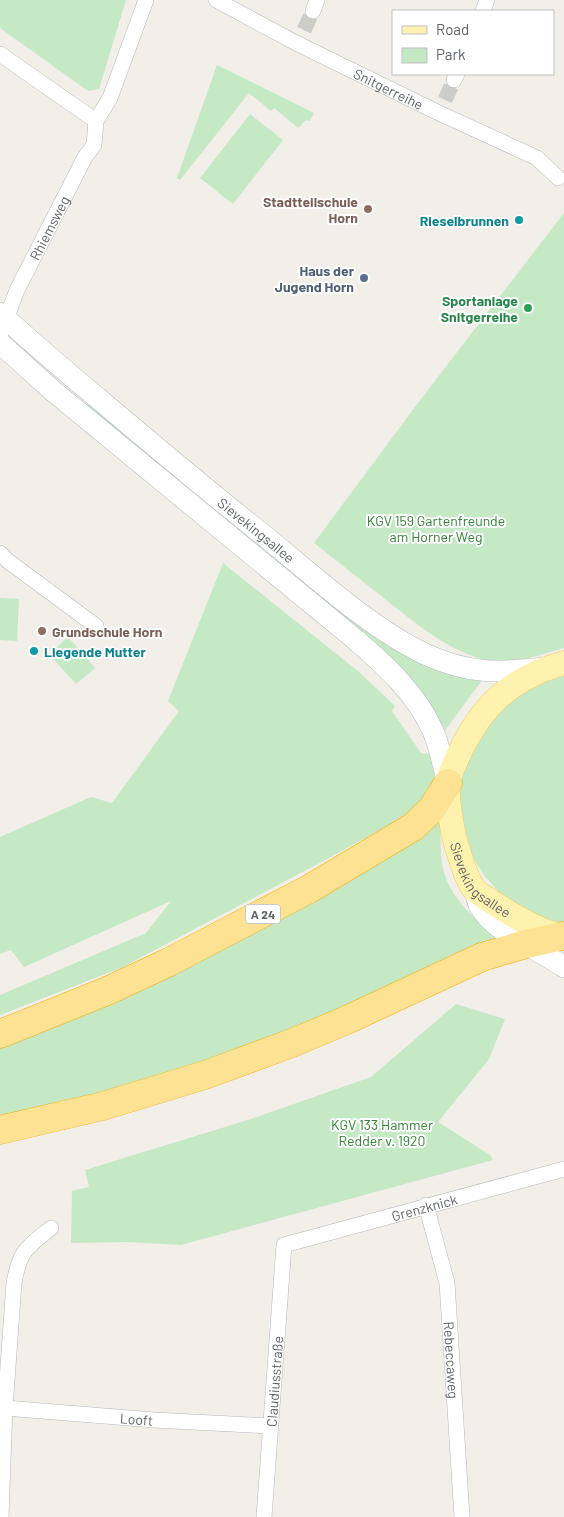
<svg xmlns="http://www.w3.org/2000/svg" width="564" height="1517" font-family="Barlow,sans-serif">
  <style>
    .green { fill: #c5e8c5 }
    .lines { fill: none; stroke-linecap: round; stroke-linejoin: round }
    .minor-tunnel { stroke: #ccccc8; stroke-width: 15; stroke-dasharray: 15 8; stroke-linecap: butt }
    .minor-casing { stroke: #b5b8bc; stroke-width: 16 }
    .secondary-casing { stroke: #b6babf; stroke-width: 22 }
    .primary-casing { stroke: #f2c960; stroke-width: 25 }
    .motorway-casing { stroke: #f9ab00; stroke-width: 29 }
    .minor { stroke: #fff; stroke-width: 15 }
    .secondary { stroke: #fff; stroke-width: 21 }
    .primary { stroke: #fff2af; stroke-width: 24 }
    .motorway { stroke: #fde293; stroke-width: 28 }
    .education-dot { fill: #8d6e63; stroke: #fff; stroke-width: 2 }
    .culture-dot { fill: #0f9aa8; stroke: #fff; stroke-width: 2 }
    .service-dot { fill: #5c6f8a; stroke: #fff; stroke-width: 2 }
    .leisure-dot { fill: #2e9e5b; stroke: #fff; stroke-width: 2 }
    .labels { text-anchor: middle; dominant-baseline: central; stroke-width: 4; stroke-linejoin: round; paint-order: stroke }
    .shield { fill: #fff; stroke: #8f9295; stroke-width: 1 }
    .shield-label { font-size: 12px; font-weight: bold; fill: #5f6368 }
    .street-label { font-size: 14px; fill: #5f6368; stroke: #fff }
    .education-label { font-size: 14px; font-weight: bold; fill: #785e54; stroke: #fff; text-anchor: end }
    .culture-label { font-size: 14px; font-weight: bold; fill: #0d838f; stroke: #fff; text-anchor: end }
    .service-label { font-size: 14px; font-weight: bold; fill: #4e5e75; stroke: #fff; text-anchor: end }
    .leisure-label { font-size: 14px; font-weight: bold; fill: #27864d; stroke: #fff; text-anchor: end }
    .park-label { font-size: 14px; fill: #348238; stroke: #fff }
  </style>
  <rect width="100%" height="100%" fill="#f1efe8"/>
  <g class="green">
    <path d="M0,0H126L99,89L88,91L0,28Z"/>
    <path d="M217,65L314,113L310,121L306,120L298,128L274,108L271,111L249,93L180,180L177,178Z"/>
    <path d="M250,114L283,140L233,204L200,178Z"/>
    <path d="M564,213V648C544,653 526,661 505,662C459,662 414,622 380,595C358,578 336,560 314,543L418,403Z"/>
    <path d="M88,402L305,579L483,679L443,733L427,704L84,410Z"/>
    <path d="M223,563L359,672L395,706L392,711L421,753L430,754L435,779L420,808L327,859L121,968L0,1015V995L146,933L171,901L24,967L11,950L0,954V837L91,797L112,803L179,711L168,701Z"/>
    <path d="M0,598L19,599L17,641L0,640Z"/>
    <path d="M68,637L95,668L76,684L49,654Z"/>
    <path d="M564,675V925C503,909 462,867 460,802C459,784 462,763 471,747C475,738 484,730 490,723C495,715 501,705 509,699C522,689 548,679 564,675Z"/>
    <path d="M440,818C441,833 440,849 442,864C448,898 476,920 502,941L233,1056L0,1122V1043Z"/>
    <path d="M456,1004L505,1019L489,1059L438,1122L490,1155L493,1160L181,1245L128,1242L71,1243L72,1191L89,1187L85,1170L251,1119L371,1077Z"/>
  </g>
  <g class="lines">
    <g class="minor-tunnel">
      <path d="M304,30L313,11"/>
      <path d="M445,100L454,80"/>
    </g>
    <defs>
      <g id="minor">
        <path id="s1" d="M216,0L296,43L439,113L537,158L558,178"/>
        <path d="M313,11L317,0"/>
        <path d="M483,11L487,0"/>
        <path d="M0,54L96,121"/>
        <path d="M454,80L457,74"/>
        <path id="s2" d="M0,336L17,290L85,157L94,145L96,121L110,98L146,0"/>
        <path d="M0,553L8,561L96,626"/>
        <path id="s3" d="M426,1205L447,1283L462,1517"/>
        <path id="s4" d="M5,1408L154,1420L270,1426"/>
        <path d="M1,1517L5,1408L14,1283C20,1250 26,1248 51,1228"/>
        <path id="s5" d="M264,1517L284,1245L564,1169"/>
      </g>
      <g id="secondary">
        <path id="s6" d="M0,313C34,345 70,375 106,405C159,450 212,494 267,538C314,576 370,628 425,654C468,674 498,673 544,668"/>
        <path d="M0,343L53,391L356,640C386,666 416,693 433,731C440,747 443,766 448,783"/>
        <path d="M475,890C476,894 477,900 479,905C494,933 539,949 564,967"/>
      </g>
      <g id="primary">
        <path id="s7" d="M564,663C512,677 481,706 459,754C455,763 449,774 448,783C446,796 453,837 458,850C462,863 466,878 474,889C477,893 485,897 489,900C513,916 536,930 564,937"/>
      </g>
      <g id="motorway">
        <path d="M0,1034L107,991L169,962L309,889L413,827L432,809L448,783"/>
        <path d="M0,1130L103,1106L205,1075L292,1043L349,1019L482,957L526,944L563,936"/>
      </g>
    </defs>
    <use href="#minor" class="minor-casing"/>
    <use href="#secondary" class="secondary-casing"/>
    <use href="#primary" class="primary-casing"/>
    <use href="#motorway" class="motorway-casing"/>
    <use href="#minor" class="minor"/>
    <use href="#secondary" class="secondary"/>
    <use href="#primary" class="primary"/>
    <use href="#motorway" class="motorway"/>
  </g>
  <g class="education-dot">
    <circle cx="368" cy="209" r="5"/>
    <circle cx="42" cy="631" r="5"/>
  </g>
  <g class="culture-dot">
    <circle cx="519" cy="220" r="5"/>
    <circle cx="34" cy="651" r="5"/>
  </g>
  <circle class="service-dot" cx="364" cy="278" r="5"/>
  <circle class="leisure-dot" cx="528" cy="308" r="5"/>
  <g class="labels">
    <rect class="shield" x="245.5" y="904.5" width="35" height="19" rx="4"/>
    <g class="shield-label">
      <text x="263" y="914">A 24</text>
    </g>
    <g class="street-label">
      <text stroke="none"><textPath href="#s1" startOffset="194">Snitgerreihe</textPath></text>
      <text stroke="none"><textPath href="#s2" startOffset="119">Rhiemsweg</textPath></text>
      <text stroke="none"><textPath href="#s6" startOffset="336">Sievekingsallee</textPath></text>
      <text stroke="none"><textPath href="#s7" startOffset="282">Sievekingsallee</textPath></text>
      <text stroke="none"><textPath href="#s5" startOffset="418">Grenzknick</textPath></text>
      <text stroke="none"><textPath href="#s3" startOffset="158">Rebeccaweg</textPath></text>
      <text stroke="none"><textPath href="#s5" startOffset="136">Claudiusstraße</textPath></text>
      <text stroke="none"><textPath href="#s4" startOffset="132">Looft</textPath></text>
    </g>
    <g class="education-label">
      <text x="358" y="201">Stadtteilschule<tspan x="358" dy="16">Horn</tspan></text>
      <text x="52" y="631" text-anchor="start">Grundschule Horn</text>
    </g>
    <g class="culture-label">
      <text x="509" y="220">Rieselbrunnen</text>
      <text x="44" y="651" text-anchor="start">Liegende Mutter</text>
    </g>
    <g class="service-label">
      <text x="354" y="270">Haus der<tspan x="354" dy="16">Jugend Horn</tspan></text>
    </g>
    <g class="leisure-label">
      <text x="518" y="300">Sportanlage<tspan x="518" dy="16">Snitgerreihe</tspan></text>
    </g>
    <g class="park-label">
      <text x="436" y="520">KGV 159 Gartenfreunde<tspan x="436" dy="16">am Horner Weg</tspan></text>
      <text x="382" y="1124">KGV 133 Hammer<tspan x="382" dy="16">Redder v. 1920</tspan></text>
    </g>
  </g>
  <rect x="392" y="10" width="162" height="65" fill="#ffffff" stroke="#bfc1c3"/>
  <rect x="402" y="26" width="25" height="8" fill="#fff2af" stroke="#bfc1c3"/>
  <text x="436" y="35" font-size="15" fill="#5f6368">Road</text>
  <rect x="402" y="48" width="25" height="15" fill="#c5e8c5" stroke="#bfc1c3"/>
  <text x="436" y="60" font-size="15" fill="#5f6368">Park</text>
</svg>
